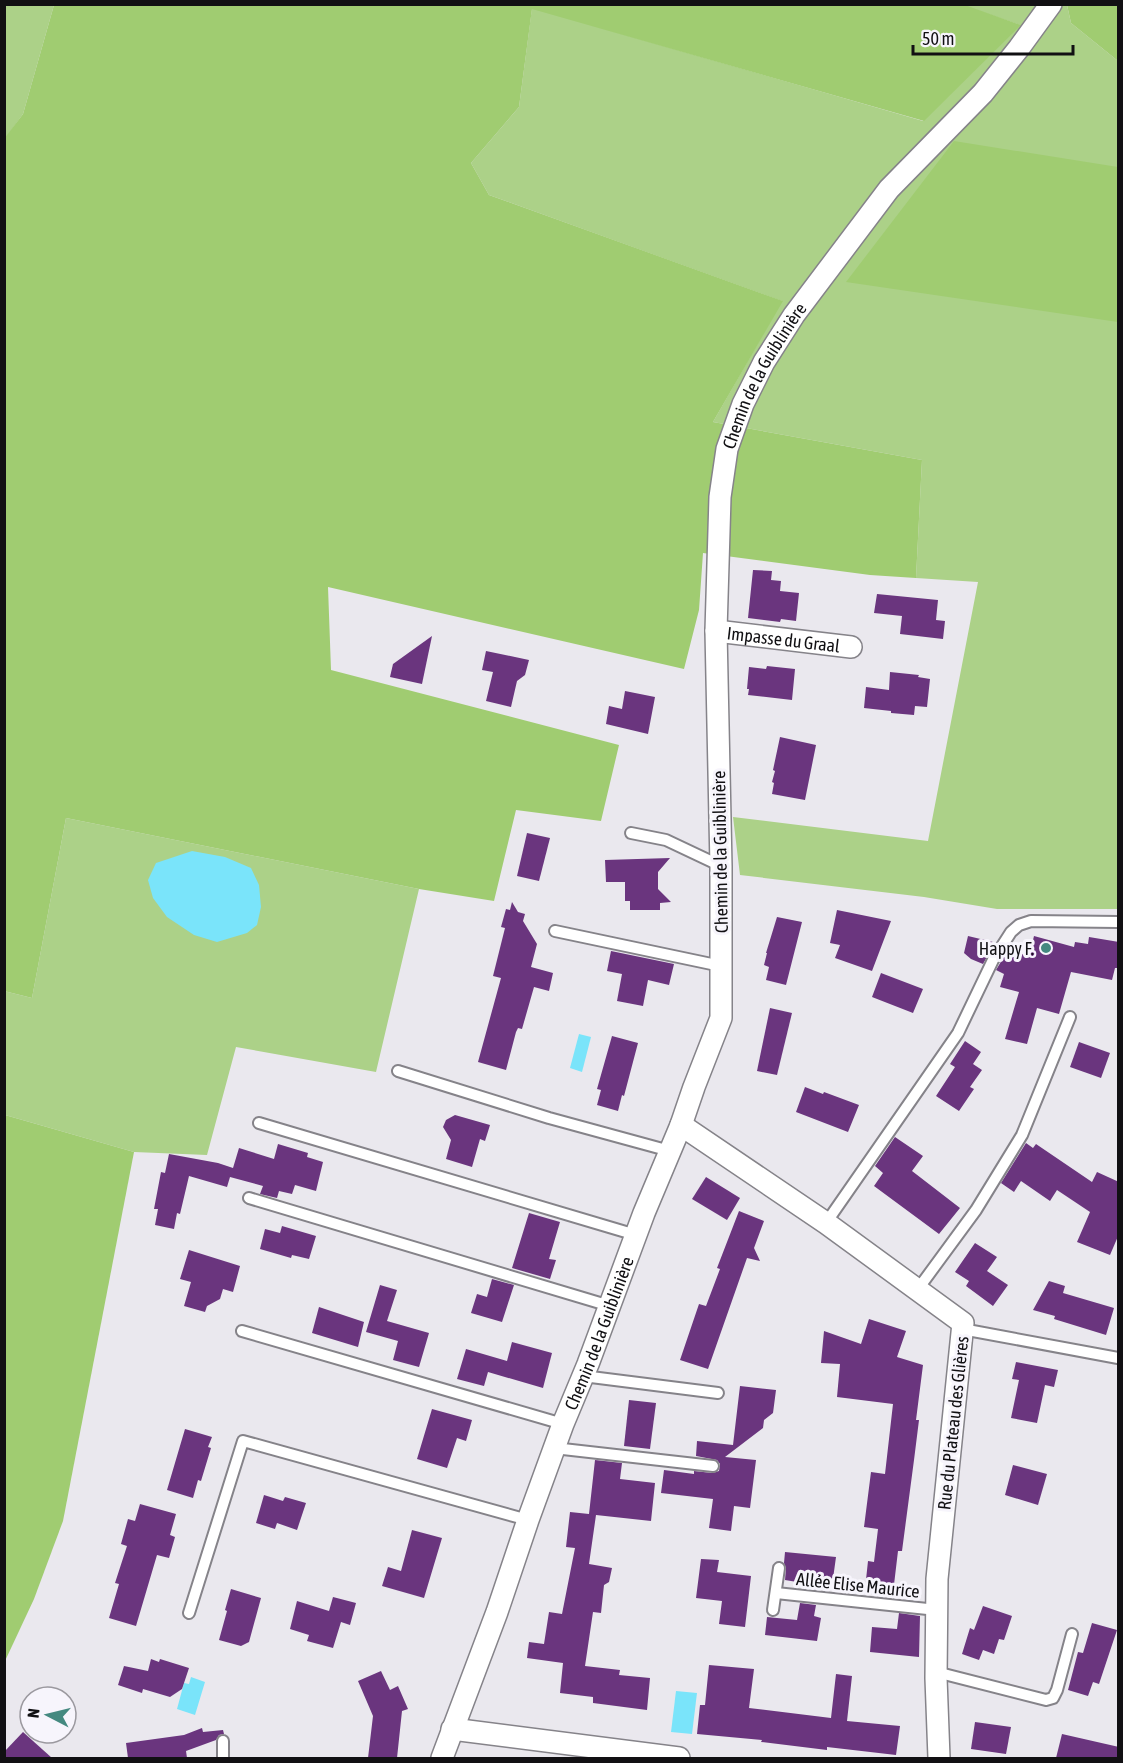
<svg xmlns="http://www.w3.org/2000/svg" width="1123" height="1763" font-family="'Asap Condensed',sans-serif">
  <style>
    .green { fill: #acd188 }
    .forest { fill: #a0cc71 }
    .water { fill: #7ae4fa }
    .building { fill: #6a357e }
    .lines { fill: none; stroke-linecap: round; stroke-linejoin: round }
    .lane-casing { stroke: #858389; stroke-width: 14 }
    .street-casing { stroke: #858389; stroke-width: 24 }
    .lane { stroke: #fff; stroke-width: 10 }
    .street { stroke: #fff; stroke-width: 21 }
    .poi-dot { fill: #448980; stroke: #f7f5fc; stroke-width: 2 }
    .labels { text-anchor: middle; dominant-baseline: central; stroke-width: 6; stroke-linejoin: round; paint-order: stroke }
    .street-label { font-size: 18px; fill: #111013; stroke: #f7f5fc }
    .poi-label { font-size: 18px; fill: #111013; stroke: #f7f5fc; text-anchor: end }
  </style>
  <rect width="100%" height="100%" fill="#eae8ee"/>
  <g class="green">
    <path d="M5,5H54L23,114L5,139Z"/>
    <path d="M962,5H1067L1071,23L1118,61V909H997L924,897L740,875L733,817L928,841L978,582L916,578L922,460L713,422L782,301L489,195L471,163L519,107L532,8L923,121L1020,25Z"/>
    <path d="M66,818L419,889L376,1072L236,1047L207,1155L134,1152L5,1115L4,991L32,998Z"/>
  </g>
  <g class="forest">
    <path d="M962,4L1021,25L924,121L532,9L519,107L471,163L489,195L783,301L713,422L922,460L916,578L870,575L703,553L699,610L684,669L328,587L331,670L619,745L601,821L516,810L494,901L419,889L66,818L32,998L4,991V139L23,114L54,5Z"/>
    <path d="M1067,5H1118V61L1071,23Z"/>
    <path d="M954,141L1118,167V322L846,282Z"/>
    <path d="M5,1115L134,1152L63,1521L34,1599L5,1661Z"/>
  </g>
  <g class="water">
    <path d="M192,851L225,857L251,868L259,885L261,907L257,925L247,933L217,942L194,935L167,917L153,898L148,880L156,863Z"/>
    <path d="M579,1034L591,1037L582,1072L570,1068Z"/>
    <path d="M191,1677L205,1682L195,1715L177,1709L184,1683L189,1684Z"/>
    <path d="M676,1691L697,1693L692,1734L671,1732Z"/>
  </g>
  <g class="building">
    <path d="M753,570L772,571L771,580L781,581L780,591L799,593L796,621L781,619L780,622L748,618Z"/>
    <path d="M877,594L938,600L936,620L945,621L943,639L900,634L902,616L874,613Z"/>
    <path d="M432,636L422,684L390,677L393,664Z"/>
    <path d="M486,651L529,660L525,675L517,681L511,707L486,701L493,672L482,670Z"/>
    <path d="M767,666L795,669L792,700L748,695L749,689H747L749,667L766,669Z"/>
    <path d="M890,672L919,675L918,677L930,679L927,707L915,706L914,715L891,713V711L864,708L866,687L889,690Z"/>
    <path d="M625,691L655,697L648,734L606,724L609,706L622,709Z"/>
    <path d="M780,737L816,745L805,800L772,794L774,783L772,782L775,771L773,770Z"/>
    <path d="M527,833L550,838L539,881L517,876Z"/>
    <path d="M670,858L658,872V889L671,902L660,903V910H630V901H625V882H606L605,860Z"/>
    <path d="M512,902L518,912L525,914L523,921L537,944L531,967L553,973L549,991L534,987L522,1029L518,1028L516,1032L506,1070L478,1062L501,978L493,976L505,928L501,927L506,909L510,910Z"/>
    <path d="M837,910L891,921L872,971L835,958L840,945L830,943Z"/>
    <path d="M777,917L802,922L786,985L766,980L769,967L764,965L767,953H766Z"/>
    <path d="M968,936L993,942L992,945L993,946L983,964L971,959L964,953Z"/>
    <path d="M1034,936L1074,947L1075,942L1088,944L1089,937L1119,942V968H1115L1112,980L1071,972L1059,1014L1037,1008L1027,1044L1005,1039L1019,992L1000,987L1004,974L996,970L1008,950L1029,956Z"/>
    <path d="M611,951L674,964L669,985L648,980L643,1006L617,1001L622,974L607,971Z"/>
    <path d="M881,973L923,989L913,1013L872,997Z"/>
    <path d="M770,1008L792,1013L777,1075L757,1071Z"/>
    <path d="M612,1036L638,1043L624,1096L622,1095L618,1111L597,1105L601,1090L597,1089Z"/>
    <path d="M965,1041L981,1052L973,1064L982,1070L970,1087L974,1089L959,1111L936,1096L955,1067L950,1064Z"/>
    <path d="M1079,1042L1110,1053L1101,1078L1070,1067Z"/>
    <path d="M805,1087L823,1094L824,1092L859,1105L848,1132L796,1112Z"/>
    <path d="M455,1115L490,1125L485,1141L480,1139L472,1167L446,1159L451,1140L443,1127L446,1120Z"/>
    <path d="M895,1137L923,1156L912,1171L960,1208L939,1234L874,1186L883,1173L875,1166Z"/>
    <path d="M1026,1143L1033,1148L1036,1144L1092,1182L1097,1172L1119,1182V1234L1110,1255L1077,1242L1090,1212L1057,1190L1050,1201L1021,1181L1014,1192L1001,1183Z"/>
    <path d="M278,1144L308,1153L307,1157L323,1162L316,1191L295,1185L292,1194L279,1191L277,1198L260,1194L263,1186L230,1177L227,1187L189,1176L180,1214L177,1213L174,1229L155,1225L158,1209H154L161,1172L165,1173L169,1154L218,1163L233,1168L239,1148L274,1159Z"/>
    <path d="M706,1177L740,1198L727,1220L692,1199Z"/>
    <path d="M739,1211L764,1221L754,1248L760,1261L747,1258L708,1369L680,1360L699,1304L706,1306L720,1269L717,1268Z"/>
    <path d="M529,1213L560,1222L549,1259L556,1260L550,1279L512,1268Z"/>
    <path d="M282,1226L316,1236L309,1259L292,1255L291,1258L260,1249L265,1229L280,1233Z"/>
    <path d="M975,1243L997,1257L987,1271L1008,1285L993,1306L966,1286L969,1281L955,1272Z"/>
    <path d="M189,1250L240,1266L233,1292L223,1289L220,1299L207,1306L205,1312L184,1306L191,1282L180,1279Z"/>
    <path d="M492,1279L514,1285L502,1322L471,1313L477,1294L487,1297Z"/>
    <path d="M1049,1281L1065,1286L1063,1293L1114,1308L1106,1335L1054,1319L1055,1316L1033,1310Z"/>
    <path d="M380,1285L397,1290L387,1321L429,1333L419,1367L393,1360L398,1341L366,1332Z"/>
    <path d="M319,1307L364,1322L358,1347L312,1333Z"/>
    <path d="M869,1319L906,1331L897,1357L923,1365L916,1420H919L914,1460L902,1551H898L893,1593L865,1589L868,1561L874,1562L878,1529L864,1527L871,1472L885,1474L893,1404L837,1397L840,1364L821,1363L824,1331L861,1344Z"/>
    <path d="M512,1342L552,1353L543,1388L488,1372L484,1386L457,1379L466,1349L507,1361Z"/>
    <path d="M1016,1362L1058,1370L1054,1387L1045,1385L1037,1423L1011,1418L1019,1380L1012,1379Z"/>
    <path d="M740,1386L776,1390L773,1413L764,1420L763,1428L725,1457L756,1460L750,1508L734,1506L731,1531L709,1528L713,1499L661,1493L664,1470L694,1474V1471L712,1473L719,1471L720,1464L717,1460L696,1456L697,1441L733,1445Z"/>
    <path d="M629,1400L656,1403L650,1449L624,1446Z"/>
    <path d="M432,1409L472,1420L466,1441L457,1438L447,1468L417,1459Z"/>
    <path d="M185,1429L212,1437L208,1447L211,1448L201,1481L198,1480L193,1498L167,1490Z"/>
    <path d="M595,1460L622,1463L620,1479L655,1483L651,1521L596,1515L589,1564L612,1568L609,1582L604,1585L601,1613L593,1612L585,1666L620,1670L619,1675L650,1678L647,1710L593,1703V1697L560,1693L563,1663L527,1658L529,1642L544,1644L549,1612L562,1614L575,1548L566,1547L570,1512L589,1514Z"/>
    <path d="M1013,1465L1047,1474L1038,1505L1005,1495Z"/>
    <path d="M264,1495L283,1501L285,1497L306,1503L297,1530L277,1523L275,1529L256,1523Z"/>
    <path d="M140,1504L176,1514L170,1535L175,1537L169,1558L157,1555L136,1626L109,1618L119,1584L115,1583L127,1546L121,1544L128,1519L135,1521Z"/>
    <path d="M412,1530L442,1538L424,1598L382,1586L388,1567L401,1571Z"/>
    <path d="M785,1552L836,1557L832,1586L819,1585L818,1590L802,1588L803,1583L785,1580L786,1568L784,1563Z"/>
    <path d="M701,1559L719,1560L717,1572L751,1576L745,1627L719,1624L722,1601L696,1598Z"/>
    <path d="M231,1589L261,1598L249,1642L241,1646L219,1640L227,1611L225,1610Z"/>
    <path d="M333,1597L356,1603L350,1625L341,1622L333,1648L307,1641L309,1635L290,1629L297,1601L329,1611Z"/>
    <path d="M800,1603L816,1605L814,1616L821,1618L817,1641L765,1635L767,1617L797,1620Z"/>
    <path d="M983,1606L1012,1616L1004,1640L999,1639L994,1654L983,1650L979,1660L962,1654L970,1628L974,1630Z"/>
    <path d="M899,1613L920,1616L919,1657L870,1652L872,1627L897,1629Z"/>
    <path d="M1092,1623L1117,1630L1099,1684L1093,1682L1088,1696L1068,1690L1078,1652L1083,1653Z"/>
    <path d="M151,1659L159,1662L160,1659L189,1668L182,1689L170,1697L143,1689L142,1693L118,1685L124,1666L148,1671Z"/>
    <path d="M709,1665L754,1669L749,1708L831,1718L836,1674L852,1676L847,1721L900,1726L896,1755L827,1747V1750L761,1742L762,1740L697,1734L700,1705H705Z"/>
    <path d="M381,1671L390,1690L398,1686L408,1709L402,1711L397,1758H368L373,1716L358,1681Z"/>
    <path d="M975,1722L1011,1727L1006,1754L971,1749Z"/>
    <path d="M202,1728L203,1732L223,1730L224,1734L219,1735L216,1740L186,1751L187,1758H128L126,1743L184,1735Z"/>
    <path d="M23,1732L52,1758H4V1752Z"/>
    <path d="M1062,1734L1119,1747V1758H1056Z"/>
  </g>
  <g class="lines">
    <defs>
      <g id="lane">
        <path d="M631,833L666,840L721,866"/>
        <path d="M555,931L721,966"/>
        <path d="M398,1071L549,1118L670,1151"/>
        <path d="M259,1123L636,1235"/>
        <path d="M249,1198L610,1306"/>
        <path d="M826,1223L958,1033L993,960L1011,932L1019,925L1031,921L1118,922"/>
        <path d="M918,1289L976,1210L1022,1135L1070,1017"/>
        <path d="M962,1329L1118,1358"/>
        <path d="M242,1331L563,1424"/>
        <path d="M583,1376L718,1393"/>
        <path d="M554,1448L713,1466"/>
        <path d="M776,1593L937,1610"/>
        <path d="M773,1610L779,1568"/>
        <path d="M189,1613L243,1441L528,1520"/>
        <path d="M936,1672L1046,1700L1053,1698L1057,1690L1072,1634"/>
        <path d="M223,1741V1758"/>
      </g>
      <g id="street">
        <path id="s1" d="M716,631L851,647"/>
        <path d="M681,1125L826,1223L963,1323L937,1579L936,1678L939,1758"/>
        <path d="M452,1729L679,1758"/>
        <path id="s2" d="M442,1758L497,1612L528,1520L563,1424L588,1364L644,1213L681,1125L694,1087L721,1018V866L716,631L720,497L727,449L743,404L764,362L794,315L889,189L983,93L1019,48L1051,4"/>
      </g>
    </defs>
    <use href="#lane" class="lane-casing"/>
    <use href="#street" class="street-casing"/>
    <use href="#lane" class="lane"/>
    <use href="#street" class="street"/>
  </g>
  <circle class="poi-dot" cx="1046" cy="948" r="6"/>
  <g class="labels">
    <g class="street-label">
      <text stroke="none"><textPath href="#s2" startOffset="1443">Chemin de la Guiblinière</textPath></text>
      <text stroke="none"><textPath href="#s1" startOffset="68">Impasse du Graal</textPath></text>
      <text transform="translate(720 852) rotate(-91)">Chemin de la Guiblinière</text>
      <text stroke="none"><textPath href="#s2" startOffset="453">Chemin de la Guiblinière</textPath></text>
      <text transform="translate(953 1423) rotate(-84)">Rue du Plateau des Glières</text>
      <text transform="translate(858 1585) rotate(6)">Allée Elise Maurice</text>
    </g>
    <g class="poi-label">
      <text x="1034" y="948">Happy F.</text>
    </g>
  </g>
  <rect width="1123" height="1763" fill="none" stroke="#111013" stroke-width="12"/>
  <g transform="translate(48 1715) rotate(277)"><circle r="28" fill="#f7f5fc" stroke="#9b999f" stroke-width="1.5"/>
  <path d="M0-4.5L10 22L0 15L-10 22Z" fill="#448980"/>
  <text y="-9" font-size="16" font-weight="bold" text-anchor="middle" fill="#111013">N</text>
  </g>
  <path d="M913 45v9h160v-9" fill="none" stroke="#111013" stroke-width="3"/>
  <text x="922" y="45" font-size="18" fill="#111013" stroke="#f7f5fc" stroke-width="4.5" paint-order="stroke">50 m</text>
</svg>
